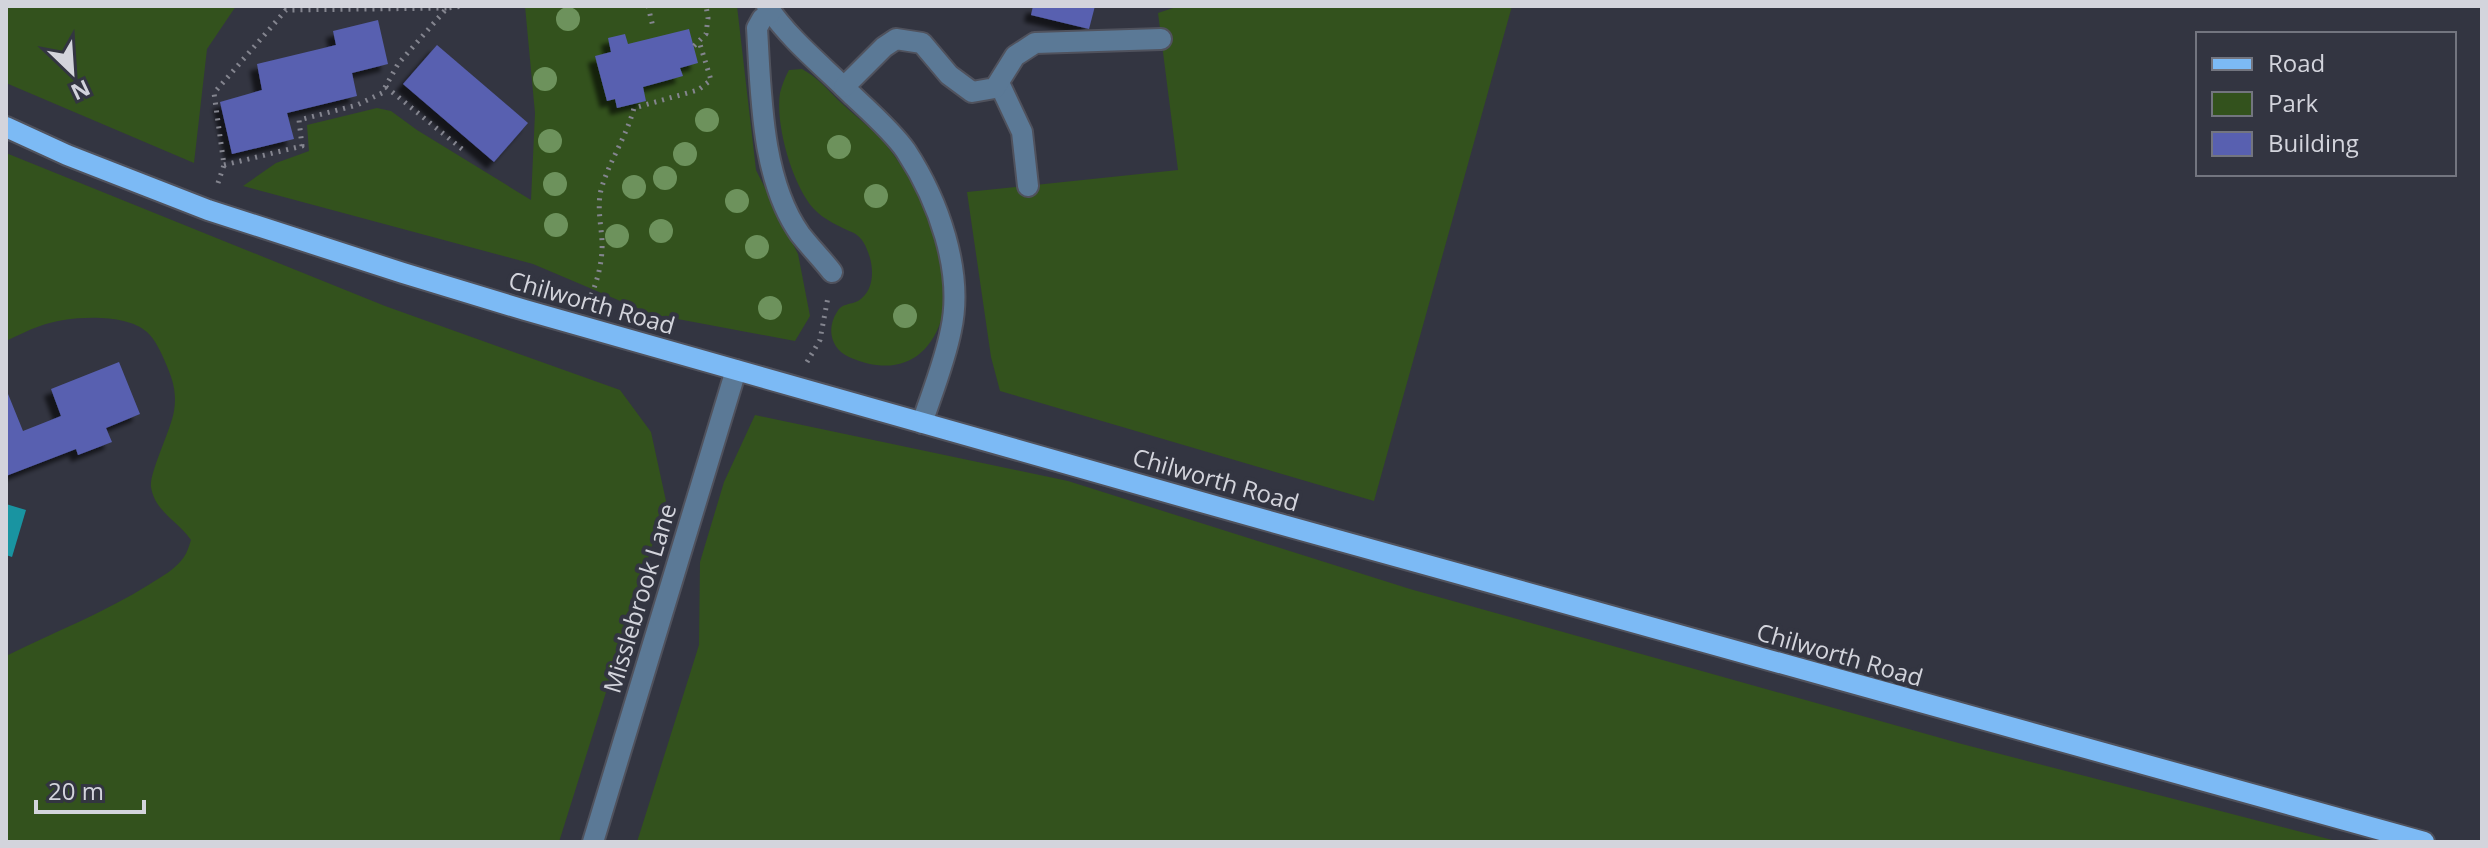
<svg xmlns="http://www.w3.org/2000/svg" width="2488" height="848" font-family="'Open Sans',sans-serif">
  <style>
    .green { fill: #33521d }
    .water { fill: #1994a1 }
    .building { fill: #5860b0; filter: url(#shadow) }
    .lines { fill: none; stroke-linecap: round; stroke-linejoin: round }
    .minor-casing { stroke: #50525d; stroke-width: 24 }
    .major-casing { stroke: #50525d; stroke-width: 24 }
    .path { stroke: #84858f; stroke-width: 5; stroke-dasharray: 2 6; stroke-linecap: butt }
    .minor { stroke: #5b7996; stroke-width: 20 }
    .major { stroke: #7cbaf5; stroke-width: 20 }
    .tree { fill: #6d925c }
    .labels { text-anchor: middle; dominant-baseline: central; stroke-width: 8; stroke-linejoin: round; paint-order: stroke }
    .street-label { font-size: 24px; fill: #d3d4dc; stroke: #333541 }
  </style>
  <defs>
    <filter id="shadow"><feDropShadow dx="-7" dy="7" stdDeviation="2" flood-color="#0009"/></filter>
  </defs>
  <rect width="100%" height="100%" fill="#333541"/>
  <g class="green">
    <path d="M6,6H240H236L207,49L194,163L6,83Z"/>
    <path d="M525,6H737L756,170L798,254L810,316L795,341L651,314L533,264L243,186L276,163L309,151L307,125L377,108L391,111L417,130L531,200L535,113Z"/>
    <path d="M1179,6H1512L1374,501L1000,391L991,357L967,192L1178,170L1158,13Z"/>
    <path d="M802,69C817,77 826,88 838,100C852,113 866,124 879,137C899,158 926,203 935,231C940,246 947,275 947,290C947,298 945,307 943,314C930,362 894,377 849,357C831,349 826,329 837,312C842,303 850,305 858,301C873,292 874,273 870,258C867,248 863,238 854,233C840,227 824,220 813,208C792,184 775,124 780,93C782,85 785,77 789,70Z"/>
    <path d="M6,153L385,306L620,390L651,432L666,501L559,842H6V656C54,632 104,613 150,584C161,577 176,569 184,557C187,553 189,546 191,540C178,521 155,512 151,487C149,473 171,430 174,411C177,393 173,380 166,364C162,354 155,339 147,332C125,312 66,316 40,326C28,330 17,336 6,341Z"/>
    <path d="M755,415L1068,481L1410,589L1962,744L2340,842H637L699,645L700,562L724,482Z"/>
  </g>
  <path class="water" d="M6,504L26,510L12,557L6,555Z"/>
  <g class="building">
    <path d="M1033,6H1095L1089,29L1031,15Z"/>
    <path d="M378,20L388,64L352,73L357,96L287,113L294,139L232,154L220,102L262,90L257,64L336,45L333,31Z"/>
    <path d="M689,29L698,63L680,68L683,76L643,87L646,101L617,108L615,99L607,101L595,56L611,52L608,38L625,34L628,44Z"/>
    <path d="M437,45L528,123L494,162L403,84Z"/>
    <path d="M119,362L140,414L106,428L112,442L78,455L76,449L6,476V389L23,431L61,416L51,389Z"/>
  </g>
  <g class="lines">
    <defs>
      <g id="minor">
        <path d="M767,6C790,40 822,65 851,94C868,110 893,132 906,151C938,200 964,271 951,330C945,361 932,393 922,423"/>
        <path d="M771,12L762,19L757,28C761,93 761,179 800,234C810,247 822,259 832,272"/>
        <path d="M999,83L1022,132L1028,186"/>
        <path d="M844,87L884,47L896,39L922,43L949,75L972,92L995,88L1015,56L1035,43L1161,39"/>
        <path d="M593,842L736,370"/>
      </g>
      <path id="major" d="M6,127L67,155L208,210L403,273L525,310L1233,511L2424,842"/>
    </defs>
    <use href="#minor" class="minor-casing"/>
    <use href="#major" class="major-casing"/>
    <g class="path">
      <path d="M648,6L653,27"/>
      <path d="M694,46L706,34L708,18L706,6"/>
      <path d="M386,87L462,149"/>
      <path d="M224,165L302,146L299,120L357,105L382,93L398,64L447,8L464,6"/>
      <path d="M218,183L224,165L214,93L286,10L447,8"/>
      <path d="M588,302C597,284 603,261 602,241C601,224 597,207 601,190C609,161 626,138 634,108L698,90L711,80L699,41"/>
      <path d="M807,362L820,340L828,297"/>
    </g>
    <use href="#minor" class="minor"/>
    <use href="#major" class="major"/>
  </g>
  <g class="tree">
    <circle cx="568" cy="19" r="12"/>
    <circle cx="545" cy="79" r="12"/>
    <circle cx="707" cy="120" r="12"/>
    <circle cx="550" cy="141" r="12"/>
    <circle cx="839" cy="147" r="12"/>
    <circle cx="685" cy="154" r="12"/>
    <circle cx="665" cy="178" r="12"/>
    <circle cx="555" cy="184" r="12"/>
    <circle cx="634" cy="187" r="12"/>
    <circle cx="876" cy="196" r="12"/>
    <circle cx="737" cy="201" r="12"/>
    <circle cx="556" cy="225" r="12"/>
    <circle cx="661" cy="231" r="12"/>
    <circle cx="617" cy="236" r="12"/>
    <circle cx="757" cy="247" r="12"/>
    <circle cx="770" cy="308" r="12"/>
    <circle cx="905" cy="316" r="12"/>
  </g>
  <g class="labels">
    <g class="street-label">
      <text transform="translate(592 302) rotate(16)">Chilworth Road</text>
      <text transform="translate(1216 479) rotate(16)">Chilworth Road</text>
      <text transform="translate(639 598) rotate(-73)">Misslebrook Lane</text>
      <text transform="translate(1840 654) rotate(16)">Chilworth Road</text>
    </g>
  </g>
  <rect width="2488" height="848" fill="none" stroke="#d3d4dc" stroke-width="16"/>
  <rect x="2196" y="32" width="260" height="144" fill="#333541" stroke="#73757f" stroke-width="2"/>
  <rect x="2212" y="58" width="40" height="12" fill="#7cbaf5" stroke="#73757f" stroke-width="2"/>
  <text x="2268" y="72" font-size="24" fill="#d3d4dc">Road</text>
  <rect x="2212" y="92" width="40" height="24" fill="#33521d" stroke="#73757f" stroke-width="2"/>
  <text x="2268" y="112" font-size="24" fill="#d3d4dc">Park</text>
  <rect x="2212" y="132" width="40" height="24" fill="#5860b0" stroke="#73757f" stroke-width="2"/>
  <text x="2268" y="152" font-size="24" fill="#d3d4dc">Building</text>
  <g transform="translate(72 72) rotate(155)" stroke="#333541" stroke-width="6" paint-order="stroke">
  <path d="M0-6L14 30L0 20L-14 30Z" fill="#d3d4dc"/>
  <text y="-12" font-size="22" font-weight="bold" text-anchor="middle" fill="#d3d4dc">N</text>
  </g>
  <path d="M36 800v12h108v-12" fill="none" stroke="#d3d4dc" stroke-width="4"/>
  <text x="48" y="800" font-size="24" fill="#d3d4dc" stroke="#333541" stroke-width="6" paint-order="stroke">20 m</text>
</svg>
